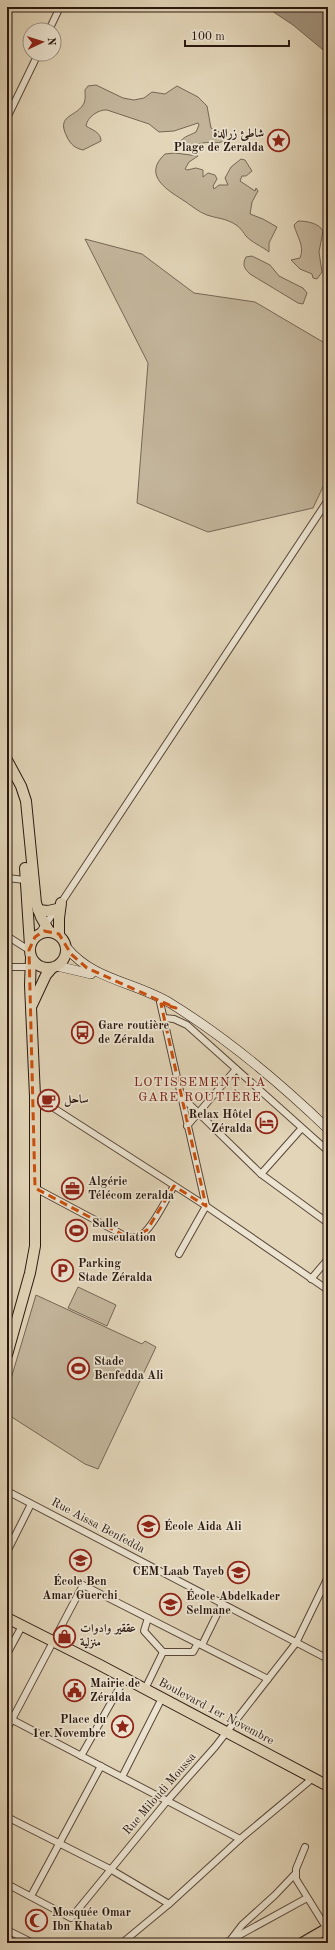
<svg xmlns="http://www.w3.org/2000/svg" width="335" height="1950" font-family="'Old Standard TT',Amiri,serif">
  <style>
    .green { fill: #c3b59b; stroke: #766655 }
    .water { fill: #a3947f; stroke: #736252 }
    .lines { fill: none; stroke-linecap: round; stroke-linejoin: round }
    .street-casing { stroke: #584639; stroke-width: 8 }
    .secondary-casing { stroke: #2a170f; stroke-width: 10 }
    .primary-casing { stroke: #2a170f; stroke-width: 12 }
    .street { stroke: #ece4d1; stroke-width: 6 }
    .secondary { stroke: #ece4d1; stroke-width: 9 }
    .primary { stroke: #e2d5b8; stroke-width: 10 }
    .marked { fill: none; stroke: #cc4f0c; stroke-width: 3; stroke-dasharray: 8 5; stroke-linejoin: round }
    .labels { text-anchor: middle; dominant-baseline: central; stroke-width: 3.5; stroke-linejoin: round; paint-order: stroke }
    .poi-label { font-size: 12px; font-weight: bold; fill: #2a170f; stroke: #ece4d1; text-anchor: start }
    .street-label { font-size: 12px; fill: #2a170f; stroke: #ece4d1 }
    .neighbourhood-label { font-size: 13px; letter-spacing: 1px; fill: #7a1f14; stroke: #ece4d1 }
  </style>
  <rect width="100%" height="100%" fill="#e2d5b8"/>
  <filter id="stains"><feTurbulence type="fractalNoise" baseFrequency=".005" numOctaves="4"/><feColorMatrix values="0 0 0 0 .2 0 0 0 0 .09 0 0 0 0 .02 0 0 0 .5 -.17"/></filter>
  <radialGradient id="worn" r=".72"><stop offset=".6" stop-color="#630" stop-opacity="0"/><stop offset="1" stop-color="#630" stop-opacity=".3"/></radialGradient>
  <g class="green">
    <path d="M96,85L123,98L134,100L144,98L152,92L165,94L177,86L198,97L207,106L211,128L216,131L227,134V138C220,146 212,141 203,143C193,144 189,150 179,146C180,137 189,136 196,132L199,125L198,123L174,131L159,132L149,124L107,110C99,109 87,117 86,126C92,130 101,132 101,141L83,150C75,148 71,145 67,137C56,115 74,118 83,105C86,100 85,95 85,90L88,86Z"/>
    <path d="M175,153L198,156L189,162L185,169L187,170L196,168L203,170V177L208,173L215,175L217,179L213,186L214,189L219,185H228L225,178L231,167L241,159L245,160L252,171L246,176H242L240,181L255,191L256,188L258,191L252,202L250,214L263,219L277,227L269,243V252C263,247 251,242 246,236C241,229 239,226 231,222C223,218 215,218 207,215C199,212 193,207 186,202C169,191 141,176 165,154Z"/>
    <path d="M298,221C306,221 319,223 323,231L319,252L322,272L317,279L313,278L312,274L300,269L291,260L300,258C305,246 297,237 294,225Z"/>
    <path d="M85,239L142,254L194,293L255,302L328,345V476L313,508L208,532L137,503L148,363Z"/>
    <path d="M252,256L270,265L279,276L303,288L307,293L303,304L298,303L250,274C244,268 242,265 246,257Z"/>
    <path d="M78,1287L116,1305L107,1326L68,1308Z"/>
    <path d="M36,1295L142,1344L145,1341L156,1347L98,1469L85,1464L7,1414V1392Z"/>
  </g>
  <path class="water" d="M266,7H328V54L293,25Z"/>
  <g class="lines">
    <defs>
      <g id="street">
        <path d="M49,30L60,7"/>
        <path d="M7,118L38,54"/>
        <path d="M7,878L25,880"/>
        <path d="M39,933L61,903L328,500"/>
        <path d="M7,936L29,950"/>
        <path d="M7,967H30"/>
        <path d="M160,1002L206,1206L179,1254"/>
        <path d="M164,1018L174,1019L187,1025L328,1151"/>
        <path d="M180,1095L261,1174L328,1223"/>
        <path d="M35,1096L206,1206L328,1290"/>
        <path d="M187,1126L236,1069"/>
        <path d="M261,1174L301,1129"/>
        <path d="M35,1188L127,1237C131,1237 135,1238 139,1236C151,1232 167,1197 174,1186"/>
        <path d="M311,1279L328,1259"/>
        <path d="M7,1491L328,1659"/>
        <path d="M7,1552L31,1504"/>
        <path d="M148,1618L144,1631L163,1652H193L198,1643"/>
        <path d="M202,1645L222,1604"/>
        <path d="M7,1654L22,1626"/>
        <path d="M145,1689L163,1652"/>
        <path d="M7,1717L240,1839"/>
        <path d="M7,1729L83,1585L268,1679"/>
        <path d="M81,1756L125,1678"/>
        <path d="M122,1777L162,1698"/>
        <path d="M7,1817L110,1869L169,1904"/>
        <path d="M305,1847L296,1869V1879L327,1929"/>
        <path d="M7,1884L71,1918L167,1801L215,1747L296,1643L328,1577"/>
        <path d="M31,1896L101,1766"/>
        <path d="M7,1930L33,1943"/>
        <path d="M232,1938L242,1925L275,1895L295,1874"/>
        <path d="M122,1943L169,1904L240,1839L313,1778"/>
        <path d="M225,1943L307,1898"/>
      </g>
      <g id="secondary">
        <path d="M67,948C93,980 135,982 170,1003C227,1038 279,1082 328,1129"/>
        <path d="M57,966L91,974"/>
      </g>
      <g id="primary">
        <path d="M7,760L21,786L26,801L36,903L41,917L49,931"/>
        <path d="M25,868L30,946"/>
        <path d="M38,910L48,911L57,909"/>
        <circle cx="48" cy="950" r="18"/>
        <path d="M59,934V918L61,903"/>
        <path d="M32,1005L46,975L52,968"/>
        <path d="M7,1355L30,1273L35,1246V1096L30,985L31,957"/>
        <path d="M7,1618L100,1665L328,1786"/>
        <path d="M302,1943L328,1928"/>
      </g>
    </defs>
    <use href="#street" class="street-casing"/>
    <use href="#secondary" class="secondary-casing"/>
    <use href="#primary" class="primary-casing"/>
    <use href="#street" class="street"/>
    <use href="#secondary" class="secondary"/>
    <use href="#primary" class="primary"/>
  </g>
  <path class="marked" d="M44,931L59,934L71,954L87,968L176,1008L161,1004L206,1206L174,1186L147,1230L134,1237H127L35,1188L29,950L35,937Z"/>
  <defs>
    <symbol id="sight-ring" viewBox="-11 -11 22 22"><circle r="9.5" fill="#ece4d1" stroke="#8f2418" stroke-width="1.5"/><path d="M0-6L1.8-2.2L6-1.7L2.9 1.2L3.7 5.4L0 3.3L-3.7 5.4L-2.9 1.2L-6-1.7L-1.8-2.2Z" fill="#8f2418"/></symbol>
    <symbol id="bus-ring" viewBox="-11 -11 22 22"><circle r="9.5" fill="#ece4d1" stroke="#8f2418" stroke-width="1.5"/><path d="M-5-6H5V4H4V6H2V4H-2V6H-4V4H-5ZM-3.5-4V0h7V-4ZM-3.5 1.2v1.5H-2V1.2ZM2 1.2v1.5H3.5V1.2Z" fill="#8f2418"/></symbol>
    <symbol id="cafe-ring" viewBox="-11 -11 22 22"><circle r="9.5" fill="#ece4d1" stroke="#8f2418" stroke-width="1.5"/><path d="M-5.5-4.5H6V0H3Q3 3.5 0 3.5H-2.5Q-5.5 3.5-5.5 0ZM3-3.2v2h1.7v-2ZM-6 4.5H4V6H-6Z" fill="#8f2418"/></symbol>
    <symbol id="hotel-ring" viewBox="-11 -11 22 22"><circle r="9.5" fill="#ece4d1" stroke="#8f2418" stroke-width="1.5"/><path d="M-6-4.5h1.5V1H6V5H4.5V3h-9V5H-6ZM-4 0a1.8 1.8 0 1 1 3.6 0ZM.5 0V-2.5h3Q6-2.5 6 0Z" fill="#8f2418"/></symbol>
    <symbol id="office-ring" viewBox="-11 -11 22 22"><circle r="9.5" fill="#ece4d1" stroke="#8f2418" stroke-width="1.5"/><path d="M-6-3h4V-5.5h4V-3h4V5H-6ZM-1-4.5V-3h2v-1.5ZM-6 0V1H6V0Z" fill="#8f2418"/></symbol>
    <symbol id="stadium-ring" viewBox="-11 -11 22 22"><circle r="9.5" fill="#ece4d1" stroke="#8f2418" stroke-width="1.5"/><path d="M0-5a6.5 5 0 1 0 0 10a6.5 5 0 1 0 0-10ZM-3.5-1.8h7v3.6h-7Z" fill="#8f2418"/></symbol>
    <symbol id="parking-ring" viewBox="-11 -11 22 22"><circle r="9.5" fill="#ece4d1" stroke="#8f2418" stroke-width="1.5"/><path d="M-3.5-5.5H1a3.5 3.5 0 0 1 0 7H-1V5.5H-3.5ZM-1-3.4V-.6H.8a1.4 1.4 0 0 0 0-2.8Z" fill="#8f2418"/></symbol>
    <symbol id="school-ring" viewBox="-11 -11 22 22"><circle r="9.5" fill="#ece4d1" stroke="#8f2418" stroke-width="1.5"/><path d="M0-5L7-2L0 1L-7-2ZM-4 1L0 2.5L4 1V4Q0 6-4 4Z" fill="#8f2418"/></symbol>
    <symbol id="shop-ring" viewBox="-11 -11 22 22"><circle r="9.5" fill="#ece4d1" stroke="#8f2418" stroke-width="1.5"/><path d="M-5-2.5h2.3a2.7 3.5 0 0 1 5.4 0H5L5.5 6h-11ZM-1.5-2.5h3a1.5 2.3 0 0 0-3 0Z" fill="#8f2418"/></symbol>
    <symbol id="civic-ring" viewBox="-11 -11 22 22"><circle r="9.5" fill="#ece4d1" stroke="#8f2418" stroke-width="1.5"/><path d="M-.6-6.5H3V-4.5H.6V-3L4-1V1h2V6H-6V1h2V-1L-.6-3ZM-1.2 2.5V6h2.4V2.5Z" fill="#8f2418"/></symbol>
    <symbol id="mosque-ring" viewBox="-11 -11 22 22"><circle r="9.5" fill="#ece4d1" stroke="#8f2418" stroke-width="1.5"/><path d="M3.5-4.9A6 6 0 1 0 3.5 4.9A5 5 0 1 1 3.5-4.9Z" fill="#8f2418"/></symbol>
  </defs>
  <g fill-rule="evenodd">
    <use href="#sight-ring" x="266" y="128" width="25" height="25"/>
    <use href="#bus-ring" x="70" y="1020" width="25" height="25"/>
    <use href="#cafe-ring" x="36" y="1088" width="25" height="25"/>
    <use href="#hotel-ring" x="254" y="1110" width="25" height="25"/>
    <use href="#office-ring" x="60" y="1176" width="25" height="25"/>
    <use href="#stadium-ring" x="64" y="1218" width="25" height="25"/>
    <use href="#parking-ring" x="50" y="1258" width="25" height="25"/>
    <use href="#stadium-ring" x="66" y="1356" width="25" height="25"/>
    <use href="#school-ring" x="136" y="1514" width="25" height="25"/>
    <use href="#school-ring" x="68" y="1548" width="25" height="25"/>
    <use href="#school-ring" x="226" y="1560" width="25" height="25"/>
    <use href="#school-ring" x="158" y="1592" width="25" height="25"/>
    <use href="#shop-ring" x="52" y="1624" width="25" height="25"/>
    <use href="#civic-ring" x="62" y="1678" width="25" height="25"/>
    <use href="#sight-ring" x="110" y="1714" width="25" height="25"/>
    <use href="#mosque-ring" x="24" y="1908" width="25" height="25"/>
  </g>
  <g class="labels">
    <g class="poi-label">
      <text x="264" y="134" text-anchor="end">شاطئ زرالدة<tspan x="264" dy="14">Plage de Zeralda</tspan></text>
      <text x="98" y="1026">Gare routière<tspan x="98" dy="14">de Zéralda</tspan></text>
      <text x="64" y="1100">ساحل</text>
      <text x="252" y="1115" text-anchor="end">Relax Hôtel<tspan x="252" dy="14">Zéralda</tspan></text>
      <text x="88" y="1182">Algérie<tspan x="88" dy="14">Télécom zeralda</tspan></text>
      <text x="92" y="1224">Salle<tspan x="92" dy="14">musculation</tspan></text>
      <text x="78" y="1264">Parking<tspan x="78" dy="14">Stade Zéralda</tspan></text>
      <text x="94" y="1362">Stade<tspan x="94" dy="14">Benfedda Ali</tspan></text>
      <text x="164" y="1527">École Aida Ali</text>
      <text x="224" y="1572" text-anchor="end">CEM Laab Tayeb</text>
      <text x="80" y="1582" text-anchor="middle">École Ben<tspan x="80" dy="14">Amar Guerchi</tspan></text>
      <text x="186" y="1597">École Abdelkader<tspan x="186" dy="14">Selmane</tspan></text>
      <text x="80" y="1629">عققير وادوات<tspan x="80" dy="14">منزلية</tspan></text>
      <text x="90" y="1684">Mairie de<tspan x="90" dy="14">Zéralda</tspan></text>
      <text x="106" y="1720" text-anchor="end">Place du<tspan x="106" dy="14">1er Novembre</tspan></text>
      <text x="52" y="1913">Mosquée Omar<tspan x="52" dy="14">Ibn Khatab</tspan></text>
    </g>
    <g class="street-label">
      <text transform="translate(98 1526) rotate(28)">Rue Aissa Benfedda</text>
      <text transform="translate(216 1712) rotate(28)">Boulevard 1er Novembre</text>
      <text transform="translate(160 1794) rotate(-49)">Rue Miloudi Moussa</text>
    </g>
    <g class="neighbourhood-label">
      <text x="200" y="1082">LOTISSEMENT LA<tspan x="200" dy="15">GARE ROUTIÈRE</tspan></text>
    </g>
  </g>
  <rect width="335" height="1950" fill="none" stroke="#e2d5b8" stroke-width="24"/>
  <rect x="8" y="8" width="319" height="1934" fill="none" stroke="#2a170f" stroke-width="2"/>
  <rect x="12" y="12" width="311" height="1926" fill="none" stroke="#2a170f"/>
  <g transform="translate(42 42) rotate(86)"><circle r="19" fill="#ece4d1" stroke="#9e9283"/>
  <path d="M0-3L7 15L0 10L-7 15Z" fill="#8f2418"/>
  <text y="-6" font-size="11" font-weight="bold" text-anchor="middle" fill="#2a170f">N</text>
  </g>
  <path d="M185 40v6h104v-6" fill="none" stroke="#2a170f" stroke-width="2"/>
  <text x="191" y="40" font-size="12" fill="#2a170f" stroke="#ece4d1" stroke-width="3" paint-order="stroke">100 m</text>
  <rect width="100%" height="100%" filter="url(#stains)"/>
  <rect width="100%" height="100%" fill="url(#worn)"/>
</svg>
